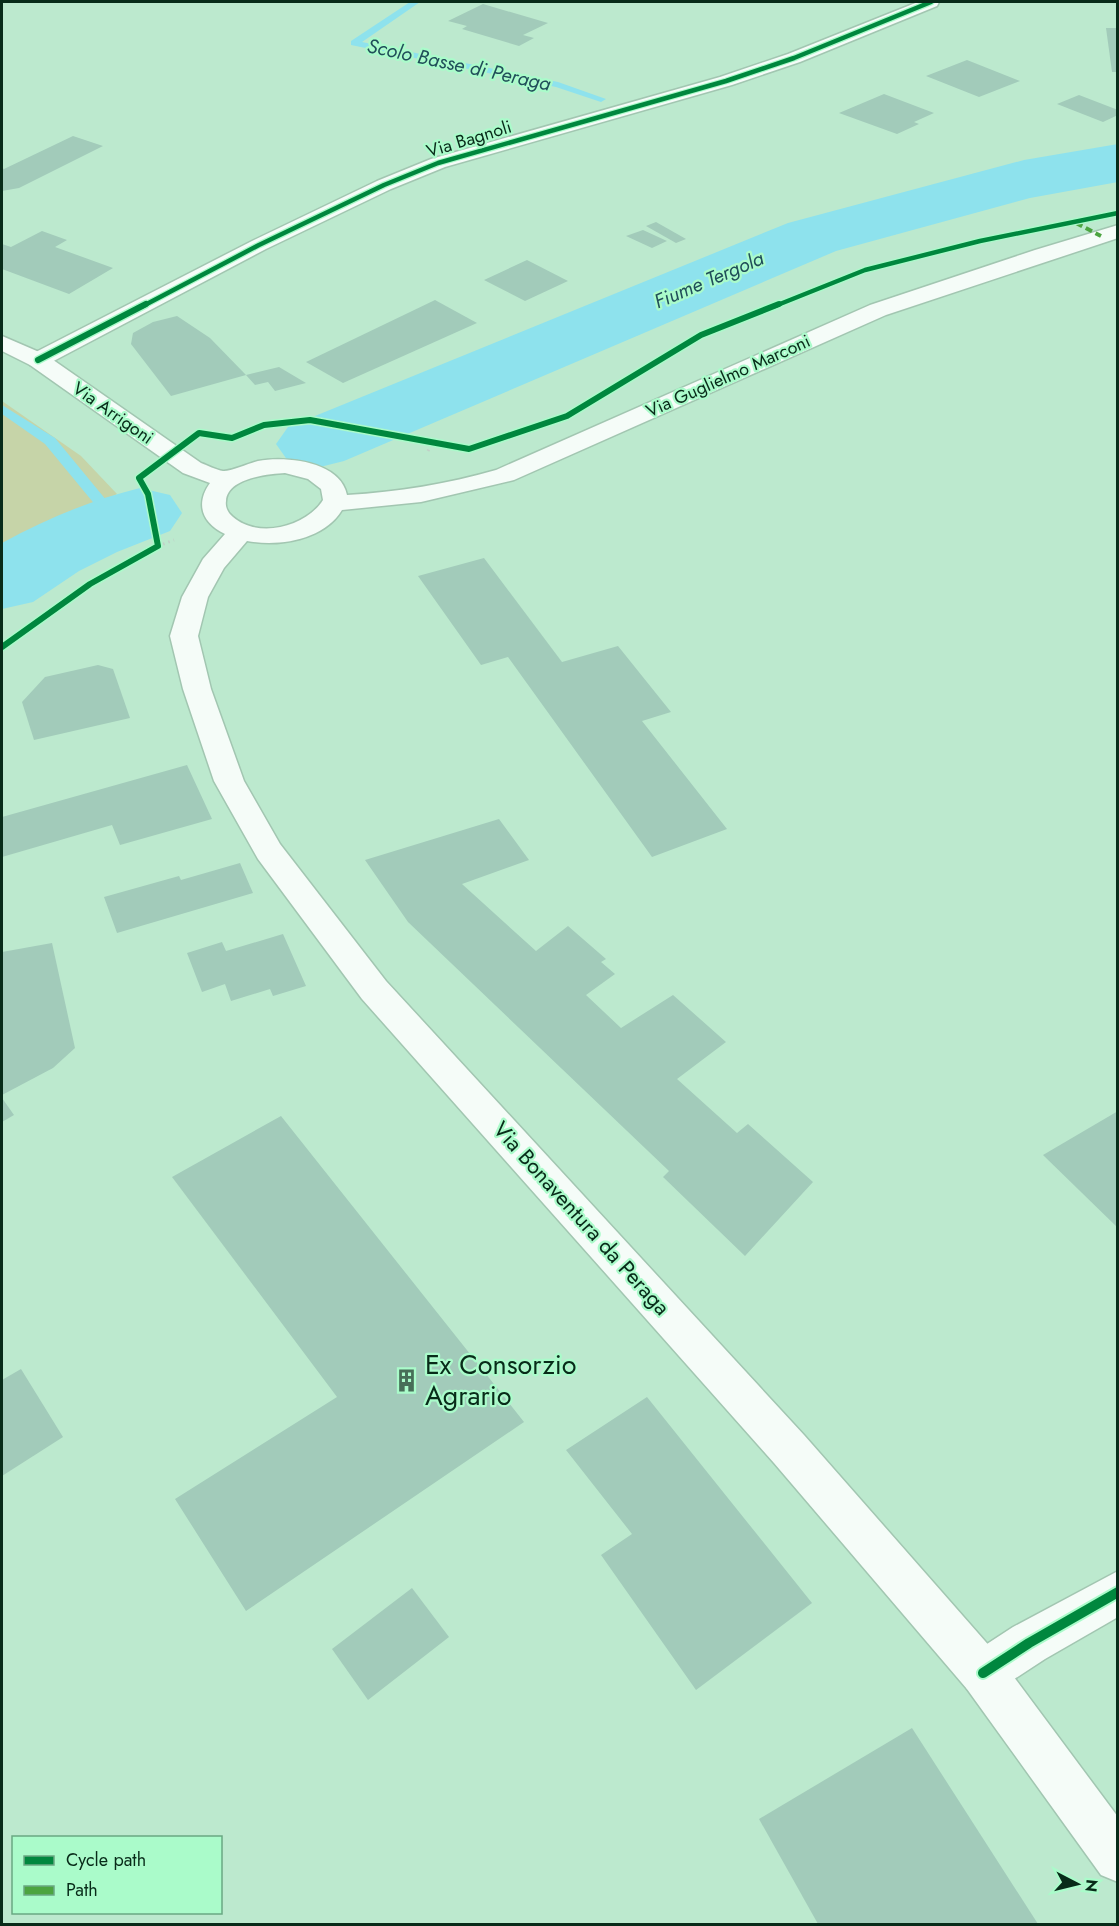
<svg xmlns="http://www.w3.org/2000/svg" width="1119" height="1926" font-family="Jost,sans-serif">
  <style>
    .green { fill: #c6d4a8 }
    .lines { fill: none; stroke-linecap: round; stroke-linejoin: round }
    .stream { fill: #8ee2ed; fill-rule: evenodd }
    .river { fill: #8ee2ed; fill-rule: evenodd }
    .building { fill: #a2cbba }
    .minor-casing { stroke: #a2c6b1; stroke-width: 3 }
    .major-casing { stroke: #a2c6b1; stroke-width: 3 }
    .path { stroke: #c1cfc7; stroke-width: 3; stroke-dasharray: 1.5 4; stroke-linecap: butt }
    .minor { fill: #f5fcf8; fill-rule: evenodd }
    .major { fill: #f5fcf8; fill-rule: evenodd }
    .quiet { stroke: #4ca440; stroke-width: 4; stroke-dasharray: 7 4; stroke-linecap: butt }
    .cycleway-far2-casing { stroke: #aafbca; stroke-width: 7 }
    .cycleway-far1-casing { stroke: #aafbca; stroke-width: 9 }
    .cycleway-casing { stroke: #aafbca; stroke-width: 14 }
    .cycleway-far2 { stroke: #00873e; stroke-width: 4.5 }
    .cycleway-far1 { stroke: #00873e; stroke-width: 6 }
    .cycleway { stroke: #00873e; stroke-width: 10 }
    .labels { text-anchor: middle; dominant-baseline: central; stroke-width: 4.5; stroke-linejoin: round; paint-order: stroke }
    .far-street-label { font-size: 18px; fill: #082b19; stroke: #aafbca }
    .far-water-label { font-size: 20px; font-style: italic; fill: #204e59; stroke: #aafbca }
    .street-label { font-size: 22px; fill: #082b19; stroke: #aafbca }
    .near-poi-label { font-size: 27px; fill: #082b19; stroke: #aafbca; text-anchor: start }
  </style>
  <rect width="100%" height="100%" fill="#bce9ce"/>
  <path class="green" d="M2,401L81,456L117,494L2,557Z"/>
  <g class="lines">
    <g class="stream">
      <path d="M410,2H420L362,42L558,82L606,99L601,102L556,87L351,45V41Z"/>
      <path d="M2,405L55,438L121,518L123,521L121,524H111L45,444L2,414Z"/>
    </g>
    <g class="river">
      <path d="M1118,144V182L1030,198L836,251L344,461L316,468L288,461L276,444L288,427L788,223L1024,160Z"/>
      <path d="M140,488L170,495L182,513L170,531L117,552L79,571L33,602L2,609V543C46,519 91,500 140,488Z"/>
    </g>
  </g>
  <g class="building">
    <path d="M483,4L548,23L523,35L534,38L519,46L462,29L467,26L448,21Z"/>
    <path d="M1106,28H1118V72H1112Z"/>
    <path d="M967,60L1020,81L979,97L926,76Z"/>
    <path d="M884,94L934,113L914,122L919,124L897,134L839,113Z"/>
    <path d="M1079,95L1118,110V115L1103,122L1057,104Z"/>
    <path d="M73,136L103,146L19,188L2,191V168L4,169Z"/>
    <path d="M656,222L686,239L676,243L646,226Z"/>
    <path d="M643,230L667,241L652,248L626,236Z"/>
    <path d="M42,231L67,240L55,247L113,268L69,294L2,269V244L11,247Z"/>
    <path d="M527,260L568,281L525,301L484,280Z"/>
    <path d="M435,300L477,323L343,383L306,362Z"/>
    <path d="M177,316L210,338L246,375L171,396L131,344L133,333L153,322Z"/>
    <path d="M279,367L306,383L275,391L268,382L255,385L246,375Z"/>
    <path d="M484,558L562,662L618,646L671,712L642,721L727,829L652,857L508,657L481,665L418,576Z"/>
    <path d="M98,665L113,669L130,718L34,740L22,702L45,677Z"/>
    <path d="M187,765L212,819L120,845L112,825L2,857V817Z"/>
    <path d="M499,819L529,860L462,884L536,951L568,926L606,959L601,962L615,974L586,995L621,1028L673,995L726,1042L677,1079L737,1133L748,1124L813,1182L745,1256L663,1177L669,1171L408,922L365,860Z"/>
    <path d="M240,863L253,893L117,933L104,897L179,876L181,880Z"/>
    <path d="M283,934L306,986L273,996L270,989L231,1001L225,984L202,992L187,953L222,942L226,951Z"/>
    <path d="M52,943L75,1048L53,1068L2,1095V952Z"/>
    <path d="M2,1098L14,1115L2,1122Z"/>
    <path d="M1118,1111V1228L1043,1155Z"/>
    <path d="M281,1116L524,1422L246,1611L175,1499L337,1397L172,1177Z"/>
    <path d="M21,1369L63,1437L2,1476V1380Z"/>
    <path d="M647,1397L812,1603L696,1690L601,1555L632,1534L566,1450Z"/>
    <path d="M412,1588L449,1637L368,1700L332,1649Z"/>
    <path d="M912,1728L1038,1924H818L759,1819Z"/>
  </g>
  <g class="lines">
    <defs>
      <g id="minor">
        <path d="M918,2H939L937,6L800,62L732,85L445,167L391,189L266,249L46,365L38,367L30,365L27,360L30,355L252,241L377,181L431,159L720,77L788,54Z"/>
        <path d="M1118,1571V1617L1045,1659L999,1689L983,1696L967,1689L960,1673L967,1657L1013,1627Z"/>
      </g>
      <path id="major" d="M1118,225V238L886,315L514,480L421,502L342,510C324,540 279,547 247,541L224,568L208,597L198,636L211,689L244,781L280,844L386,981L804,1435L999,1657L1118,1817V1882L1101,1875L967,1689L774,1463L362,999L258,859L214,781L183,689L170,636L182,597L203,559L225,534C202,523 195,504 210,483L183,473L30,365L2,351V336L46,355L201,463C207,465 216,470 223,471C229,472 250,463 258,461C286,456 340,461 347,495C398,492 447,484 496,470L870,305L1035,250ZM285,473L308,479L321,489L323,500C306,527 258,539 233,517C228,513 225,507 226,501C227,478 268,474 285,473Z"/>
    </defs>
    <use href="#minor" class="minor-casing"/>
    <use href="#major" class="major-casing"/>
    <g class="path">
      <path d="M428,451L432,443"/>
      <path d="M158,546L174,540"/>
    </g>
    <use href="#minor" class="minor"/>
    <use href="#major" class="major"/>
    <path class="quiet" d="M1076,223L1101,236"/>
    <defs>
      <g id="cycleway-far2">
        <path d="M143,306L259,245L384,185L438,163L726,81L794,58L931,2"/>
        <path d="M775,306L865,270L980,241L1118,213"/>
      </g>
      <g id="cycleway-far1">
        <path d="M38,360L146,304"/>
        <path d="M2,647L90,584L158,546L148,494L139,478L199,433L232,438L264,425L310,420L469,449L567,416L701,335L779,304"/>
      </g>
      <path id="cycleway" d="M983,1673L1029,1643L1118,1592"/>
    </defs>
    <use href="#cycleway-far2" class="cycleway-far2-casing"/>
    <use href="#cycleway-far1" class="cycleway-far1-casing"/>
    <use href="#cycleway" class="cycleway-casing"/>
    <use href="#cycleway-far2" class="cycleway-far2"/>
    <use href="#cycleway-far1" class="cycleway-far1"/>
    <use href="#cycleway" class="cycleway"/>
  </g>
  <defs>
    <symbol id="building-bare" viewBox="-9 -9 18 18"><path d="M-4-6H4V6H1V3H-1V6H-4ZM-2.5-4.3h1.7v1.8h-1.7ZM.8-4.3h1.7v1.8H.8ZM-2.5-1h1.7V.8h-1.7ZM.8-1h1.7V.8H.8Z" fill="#476e58" stroke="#aafbca" stroke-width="2.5" paint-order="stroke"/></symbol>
  </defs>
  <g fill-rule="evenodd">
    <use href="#building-bare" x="390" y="1364" width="33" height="33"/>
  </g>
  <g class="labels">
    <g class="far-street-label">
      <text transform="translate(469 139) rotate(-17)">Via Bagnoli</text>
      <text transform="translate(728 376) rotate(-24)">Via Guglielmo Marconi</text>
      <text transform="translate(113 413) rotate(35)">Via Arrigoni</text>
    </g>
    <g class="far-water-label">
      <text transform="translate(459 65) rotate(12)">Scolo Basse di Peraga</text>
      <text transform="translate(709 280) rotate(-23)">Fiume Tergola</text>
    </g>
    <g class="street-label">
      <text transform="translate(582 1218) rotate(48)">Via Bonaventura da Peraga</text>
    </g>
    <g class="near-poi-label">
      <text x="425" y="1364">Ex Consorzio<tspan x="425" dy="31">Agrario</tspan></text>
    </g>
  </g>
  <rect width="1119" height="1926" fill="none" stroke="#082b19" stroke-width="6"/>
  <rect x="12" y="1836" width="210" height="78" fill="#aafbca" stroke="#69a883" stroke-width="1.5"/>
  <rect x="24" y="1856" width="30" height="9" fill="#00873e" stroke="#69a883" stroke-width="1.5"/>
  <text x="66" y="1866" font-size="18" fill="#082b19">Cycle path</text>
  <rect x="24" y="1886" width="30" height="9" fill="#4ca440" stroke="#69a883" stroke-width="1.5"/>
  <text x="66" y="1896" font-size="18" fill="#082b19">Path</text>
  <g transform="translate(1077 1884) rotate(97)" stroke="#aafbca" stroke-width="4.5" paint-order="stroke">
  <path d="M0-4.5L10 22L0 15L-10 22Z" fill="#082b19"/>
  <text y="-9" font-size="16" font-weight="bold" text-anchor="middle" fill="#082b19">N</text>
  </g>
</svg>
